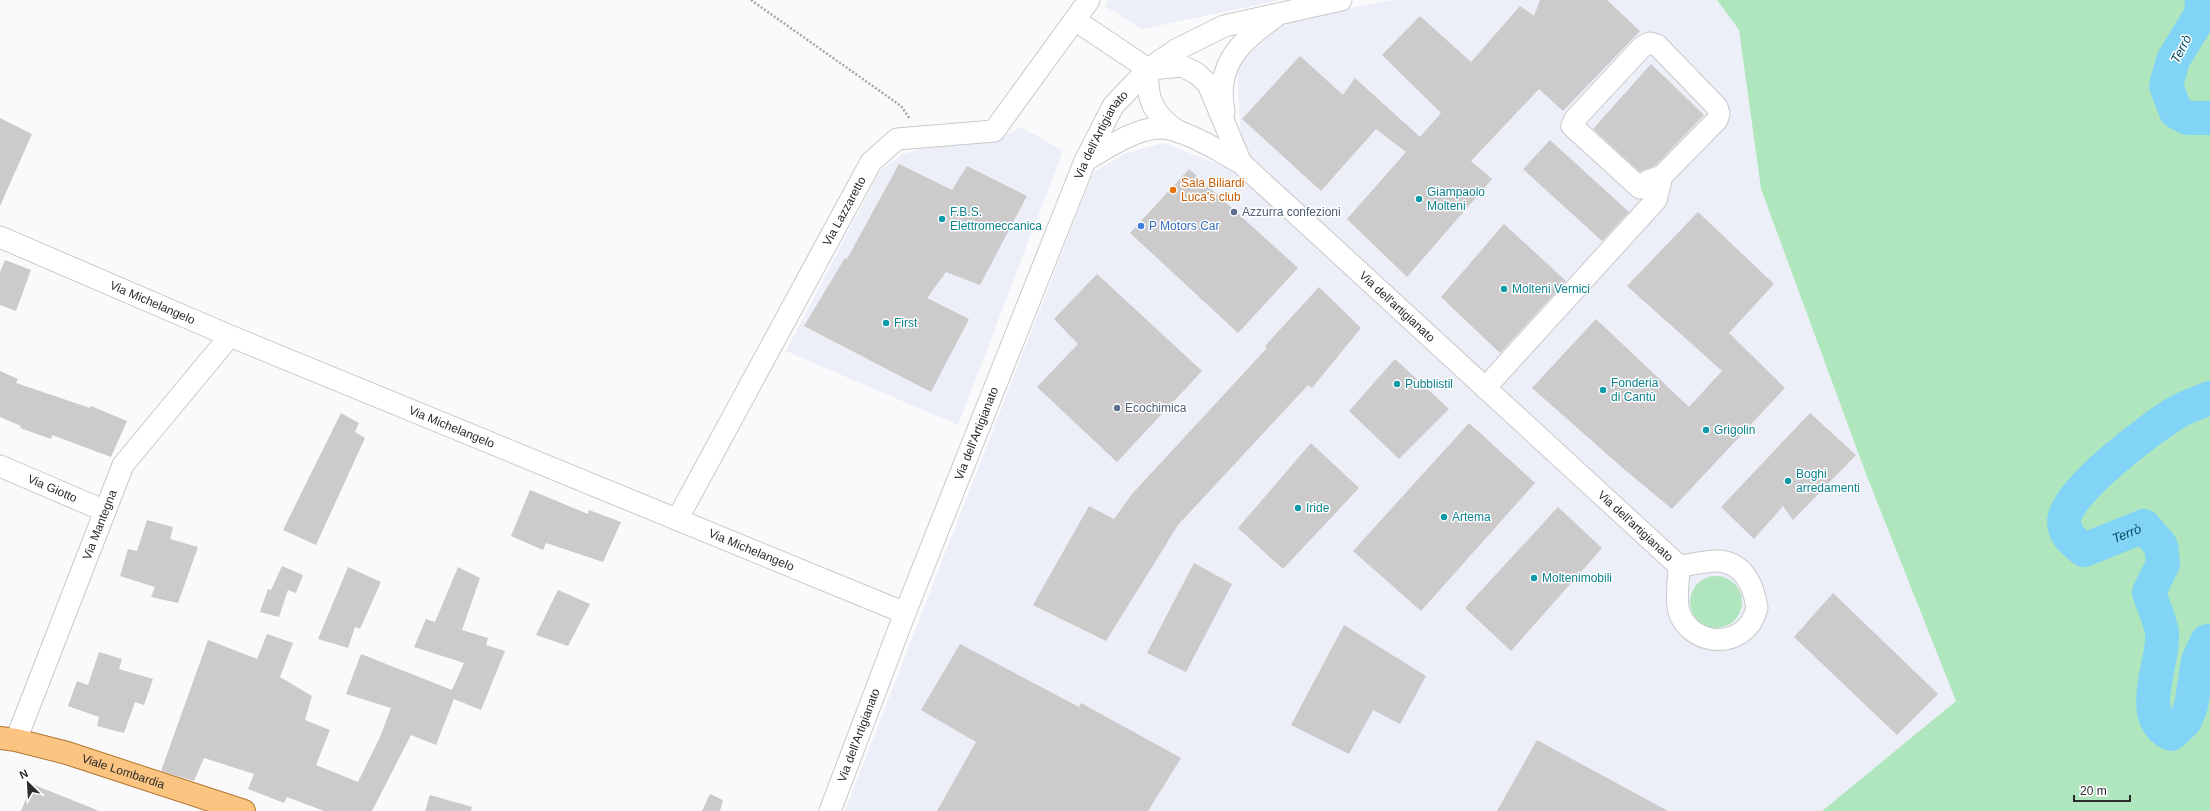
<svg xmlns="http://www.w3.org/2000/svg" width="2210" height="811" font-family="Arial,sans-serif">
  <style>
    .built { fill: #eceef8 }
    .green { fill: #afe6be }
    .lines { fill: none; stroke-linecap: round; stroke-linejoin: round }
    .river { stroke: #81d4f6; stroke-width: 34 }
    .building { fill: #cccaca }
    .minor-casing { stroke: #c9c9cb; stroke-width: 23 }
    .major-casing { stroke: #b1752c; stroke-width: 24 }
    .path { stroke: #a7a7a8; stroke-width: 2.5; stroke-dasharray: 2 2; stroke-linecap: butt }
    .minor { stroke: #fff; stroke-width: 21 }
    .major { stroke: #fbc481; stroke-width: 22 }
    .food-dot { fill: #e8710a; stroke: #fff; stroke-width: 1.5 }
    .culture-dot { fill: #0f9aa8; stroke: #fff; stroke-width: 1.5 }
    .service-dot { fill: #5c6f8a; stroke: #fff; stroke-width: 1.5 }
    .shop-dot { fill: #3f7fe0; stroke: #fff; stroke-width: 1.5 }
    .labels { text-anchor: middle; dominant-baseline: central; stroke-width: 3; stroke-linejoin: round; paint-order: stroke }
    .street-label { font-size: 12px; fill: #2b2b2b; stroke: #fff }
    .food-label { font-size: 12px; fill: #c56008; stroke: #fff; text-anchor: start }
    .culture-label { font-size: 12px; fill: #0d838f; stroke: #fff; text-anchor: start }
    .service-label { font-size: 12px; fill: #4e5e75; stroke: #fff; text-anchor: start }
    .shop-label { font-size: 12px; fill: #366cbe; stroke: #fff; text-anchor: start }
    .water-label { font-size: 13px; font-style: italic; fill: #004b62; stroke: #fff }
  </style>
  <rect width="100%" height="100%" fill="#fafafc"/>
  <g class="built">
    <path d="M1109,0H1280L1142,29L1105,6Z"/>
    <path d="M1393,0H1717L1739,30L1761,189L1866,474L1956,701L1822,811H845L1093,173L1126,153L1164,143L1220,165L1241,138L1237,65L1287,20Z"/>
    <path d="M1021,127L1063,151L958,425L786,351L880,171L903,154L944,143H991Z"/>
  </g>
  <g class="green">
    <path d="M1717,0H2210V811H1822L1956,701L1866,474L1761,189L1739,30Z"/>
    <circle cx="1716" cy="602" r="26"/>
  </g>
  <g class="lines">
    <g class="river">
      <path d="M2202,0L2201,14L2173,60L2166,86L2176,112L2188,118H2210"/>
      <path id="s1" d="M2210,398C2198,403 2184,407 2174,414C2150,429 2064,493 2064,521C2064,535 2074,542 2084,550L2144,526L2161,546L2163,564L2149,592C2153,605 2160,620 2162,633C2165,660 2135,717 2171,734L2185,721L2191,706L2198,661L2207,641H2210"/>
    </g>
  </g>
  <g class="building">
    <path d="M1540,0H1607L1640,31L1563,111L1539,89L1471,161L1492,179L1407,277L1347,219L1406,152L1376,129L1321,191L1242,119L1300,56L1343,95L1355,78L1420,137L1441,113L1382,55L1420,16L1471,62L1520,6L1534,16Z"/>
    <path d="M1651,64L1704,115L1655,166L1640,172L1593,129Z"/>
    <path d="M0,118L32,134L0,206Z"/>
    <path d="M1550,140L1629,212L1602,241L1523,169Z"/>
    <path d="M899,164L952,190L967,166L1027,196L980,285L946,272L927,298L969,319L931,392L804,326L845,258L847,259Z"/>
    <path d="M1189,169L1298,268L1238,333L1130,233Z"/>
    <path d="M1698,212L1774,284L1729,333L1785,388L1672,509L1625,470L1532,388L1596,319L1689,407L1722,371L1627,286Z"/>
    <path d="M1504,224L1566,281L1500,353L1441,297Z"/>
    <path d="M5,260L31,270L16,311L0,305V272Z"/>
    <path d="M1097,274L1202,371L1117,462L1037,387L1078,344L1054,319Z"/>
    <path d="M1319,287L1361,328L1312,388L1308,385L1178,525L1106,641L1033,605L1089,506L1114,519L1132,494L1267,348L1265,346Z"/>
    <path d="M1395,359L1449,409L1399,459L1349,411Z"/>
    <path d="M0,371L18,379L16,383L90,408L91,406L127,421L111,457L52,435L51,439L20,428L21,426L0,417Z"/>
    <path d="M341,413L359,423L355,432L365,438L316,545L283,530Z"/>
    <path d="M1810,413L1856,455L1793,520L1783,506L1754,539L1721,507Z"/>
    <path d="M1469,423L1535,483L1421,611L1353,551Z"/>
    <path d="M1311,443L1359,488L1283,569L1238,528Z"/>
    <path d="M530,490L588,514L589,510L621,522L603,562L546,543L543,550L511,536Z"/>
    <path d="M1558,507L1602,548L1511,651L1465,608Z"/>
    <path d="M147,520L173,527L170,539L198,547L178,603L151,597L155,587L120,576L128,549L137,551Z"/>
    <path d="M1194,563L1232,584L1186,672L1147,653Z"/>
    <path d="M282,566L303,575L296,593L288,590L279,617L260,612L268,589L271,590Z"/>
    <path d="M348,567L381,582L360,629L355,627L348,648L318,639Z"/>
    <path d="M458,567L480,578L462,630L488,638L486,645L505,651L481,710L454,699L436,745L411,735L372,811H324L287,797L284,803L248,789L254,774L204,758L194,781L161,771L208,640L257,659L267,634L293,643L280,677L312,696L305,720L330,730L316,765L358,782L380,737L391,708L346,694L361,654L452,690L464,663L414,647L426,619L435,622Z"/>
    <path d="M558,590L590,604L568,646L536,635Z"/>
    <path d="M1833,593L1938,694L1897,735L1794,637Z"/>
    <path d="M1344,625L1426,676L1400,724L1373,710L1349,754L1291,725Z"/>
    <path d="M960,644L1079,707L1081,703L1181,758L1148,811H937L976,742L921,710Z"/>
    <path d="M99,652L122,659L119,669L153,679L144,705L135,702L124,733L97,726L99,717L68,706L77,681L88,685Z"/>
    <path d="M1537,740L1668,811H1497Z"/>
    <path d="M32,784L97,810V811H21Z"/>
    <path d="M710,794L723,800L720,811H702Z"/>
    <path d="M430,795L472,807L471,811H425Z"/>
  </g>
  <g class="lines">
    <defs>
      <g id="minor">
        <path d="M1075,20L1148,69"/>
        <path d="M1148,69C1146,99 1153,115 1179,132"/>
        <path d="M1150,69L1182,66L1196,73L1208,84L1241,163"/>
        <path d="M1224,112C1215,64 1240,42 1275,17"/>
        <path id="s2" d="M1085,161C1104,149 1136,128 1160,128C1184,128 1220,152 1241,163L1679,566C1691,565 1707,560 1720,561C1745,564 1754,587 1757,608C1755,614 1753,621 1749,625C1729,650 1689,641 1679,612C1675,598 1679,581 1679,566"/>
        <path id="s3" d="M0,237L230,336L905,613"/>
        <path d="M1485,388L1656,200L1662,176L1717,120L1719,114L1717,107L1657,45L1650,43L1642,47L1575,119L1572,126L1640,188L1648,181L1662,176"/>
        <path id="s4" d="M0,466L105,511"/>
        <path id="s5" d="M678,518L871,162L897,139L994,131L1089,0"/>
        <path id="s6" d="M16,740L123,465L230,336"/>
        <path id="s7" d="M830,811L905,613L1085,161L1113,106L1148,69L1176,50L1224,26L1341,0"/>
      </g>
      <g id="major">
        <path id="s8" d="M0,738L16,740L67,753L244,811"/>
      </g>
    </defs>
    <use href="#minor" class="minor-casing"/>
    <use href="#major" class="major-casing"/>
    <path class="path" d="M751,0L901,106L910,119"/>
    <use href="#minor" class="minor"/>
    <use href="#major" class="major"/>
  </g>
  <circle class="food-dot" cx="1173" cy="190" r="4"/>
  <g class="culture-dot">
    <circle cx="1419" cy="199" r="4"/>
    <circle cx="942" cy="219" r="4"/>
    <circle cx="1504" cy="289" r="4"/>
    <circle cx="886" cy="323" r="4"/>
    <circle cx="1397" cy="384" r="4"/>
    <circle cx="1603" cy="390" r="4"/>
    <circle cx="1706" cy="430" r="4"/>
    <circle cx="1788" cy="481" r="4"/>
    <circle cx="1298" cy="508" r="4"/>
    <circle cx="1444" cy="517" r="4"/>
    <circle cx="1534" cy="578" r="4"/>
  </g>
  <g class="service-dot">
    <circle cx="1234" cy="212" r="4"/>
    <circle cx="1117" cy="408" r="4"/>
  </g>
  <circle class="shop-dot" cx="1141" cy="226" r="4"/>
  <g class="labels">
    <g class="street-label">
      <text stroke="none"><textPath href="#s7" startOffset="729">Via dell'Artigianato</textPath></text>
      <text stroke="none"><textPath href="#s5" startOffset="349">Via Lazzaretto</textPath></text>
      <text stroke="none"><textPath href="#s3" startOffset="166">Via Michelangelo</textPath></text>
      <text stroke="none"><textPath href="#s2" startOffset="384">Via dell'artigianato</textPath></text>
      <text stroke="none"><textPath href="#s3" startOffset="490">Via Michelangelo</textPath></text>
      <text stroke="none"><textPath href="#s7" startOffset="405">Via dell'Artigianato</textPath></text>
      <text stroke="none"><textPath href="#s4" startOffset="57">Via Giotto</textPath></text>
      <text stroke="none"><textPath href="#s6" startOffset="231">Via Mantegna</textPath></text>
      <text stroke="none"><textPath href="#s2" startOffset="708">Via dell'artigianato</textPath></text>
      <text stroke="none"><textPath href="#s3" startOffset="814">Via Michelangelo</textPath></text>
      <text stroke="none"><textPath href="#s7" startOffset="81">Via dell'Artigianato</textPath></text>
      <text stroke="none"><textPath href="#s8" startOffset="128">Viale Lombardia</textPath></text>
    </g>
    <g class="food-label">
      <text x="1181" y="183">Sala Biliardi<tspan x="1181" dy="14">Luca's club</tspan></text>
    </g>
    <g class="culture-label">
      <text x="1427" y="192">Giampaolo<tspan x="1427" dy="14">Molteni</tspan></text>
      <text x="950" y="212">F.B.S.<tspan x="950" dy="14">Elettromeccanica</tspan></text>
      <text x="1512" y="289">Molteni Vernici</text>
      <text x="894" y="323">First</text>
      <text x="1611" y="383">Fonderia<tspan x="1611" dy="14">di Cantù</tspan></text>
      <text x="1405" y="384">Pubblistil</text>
      <text x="1714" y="430">Grigolin</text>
      <text x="1796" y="474">Boghi<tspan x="1796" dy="14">arredamenti</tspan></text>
      <text x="1306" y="508">Iride</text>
      <text x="1452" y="517">Artema</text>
      <text x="1542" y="578">Moltenimobili</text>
    </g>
    <g class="service-label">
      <text x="1242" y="212">Azzurra confezioni</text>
      <text x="1125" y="408">Ecochimica</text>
    </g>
    <g class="shop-label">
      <text x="1149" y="226">P Motors Car</text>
    </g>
    <g class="water-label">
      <text transform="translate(2181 49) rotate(-62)">Terrò</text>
      <text stroke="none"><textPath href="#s1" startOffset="278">Terrò</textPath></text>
    </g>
  </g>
  <g transform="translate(28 783) rotate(335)" stroke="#ffffff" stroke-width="3" paint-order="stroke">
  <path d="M0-3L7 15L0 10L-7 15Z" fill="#2b2b2b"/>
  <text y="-6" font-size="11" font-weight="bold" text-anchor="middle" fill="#2b2b2b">N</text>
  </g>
  <path d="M2074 795v6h56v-6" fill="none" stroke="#2b2b2b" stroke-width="2"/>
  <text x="2080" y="795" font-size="12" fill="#2b2b2b" stroke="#ffffff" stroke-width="3" paint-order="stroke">20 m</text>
</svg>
